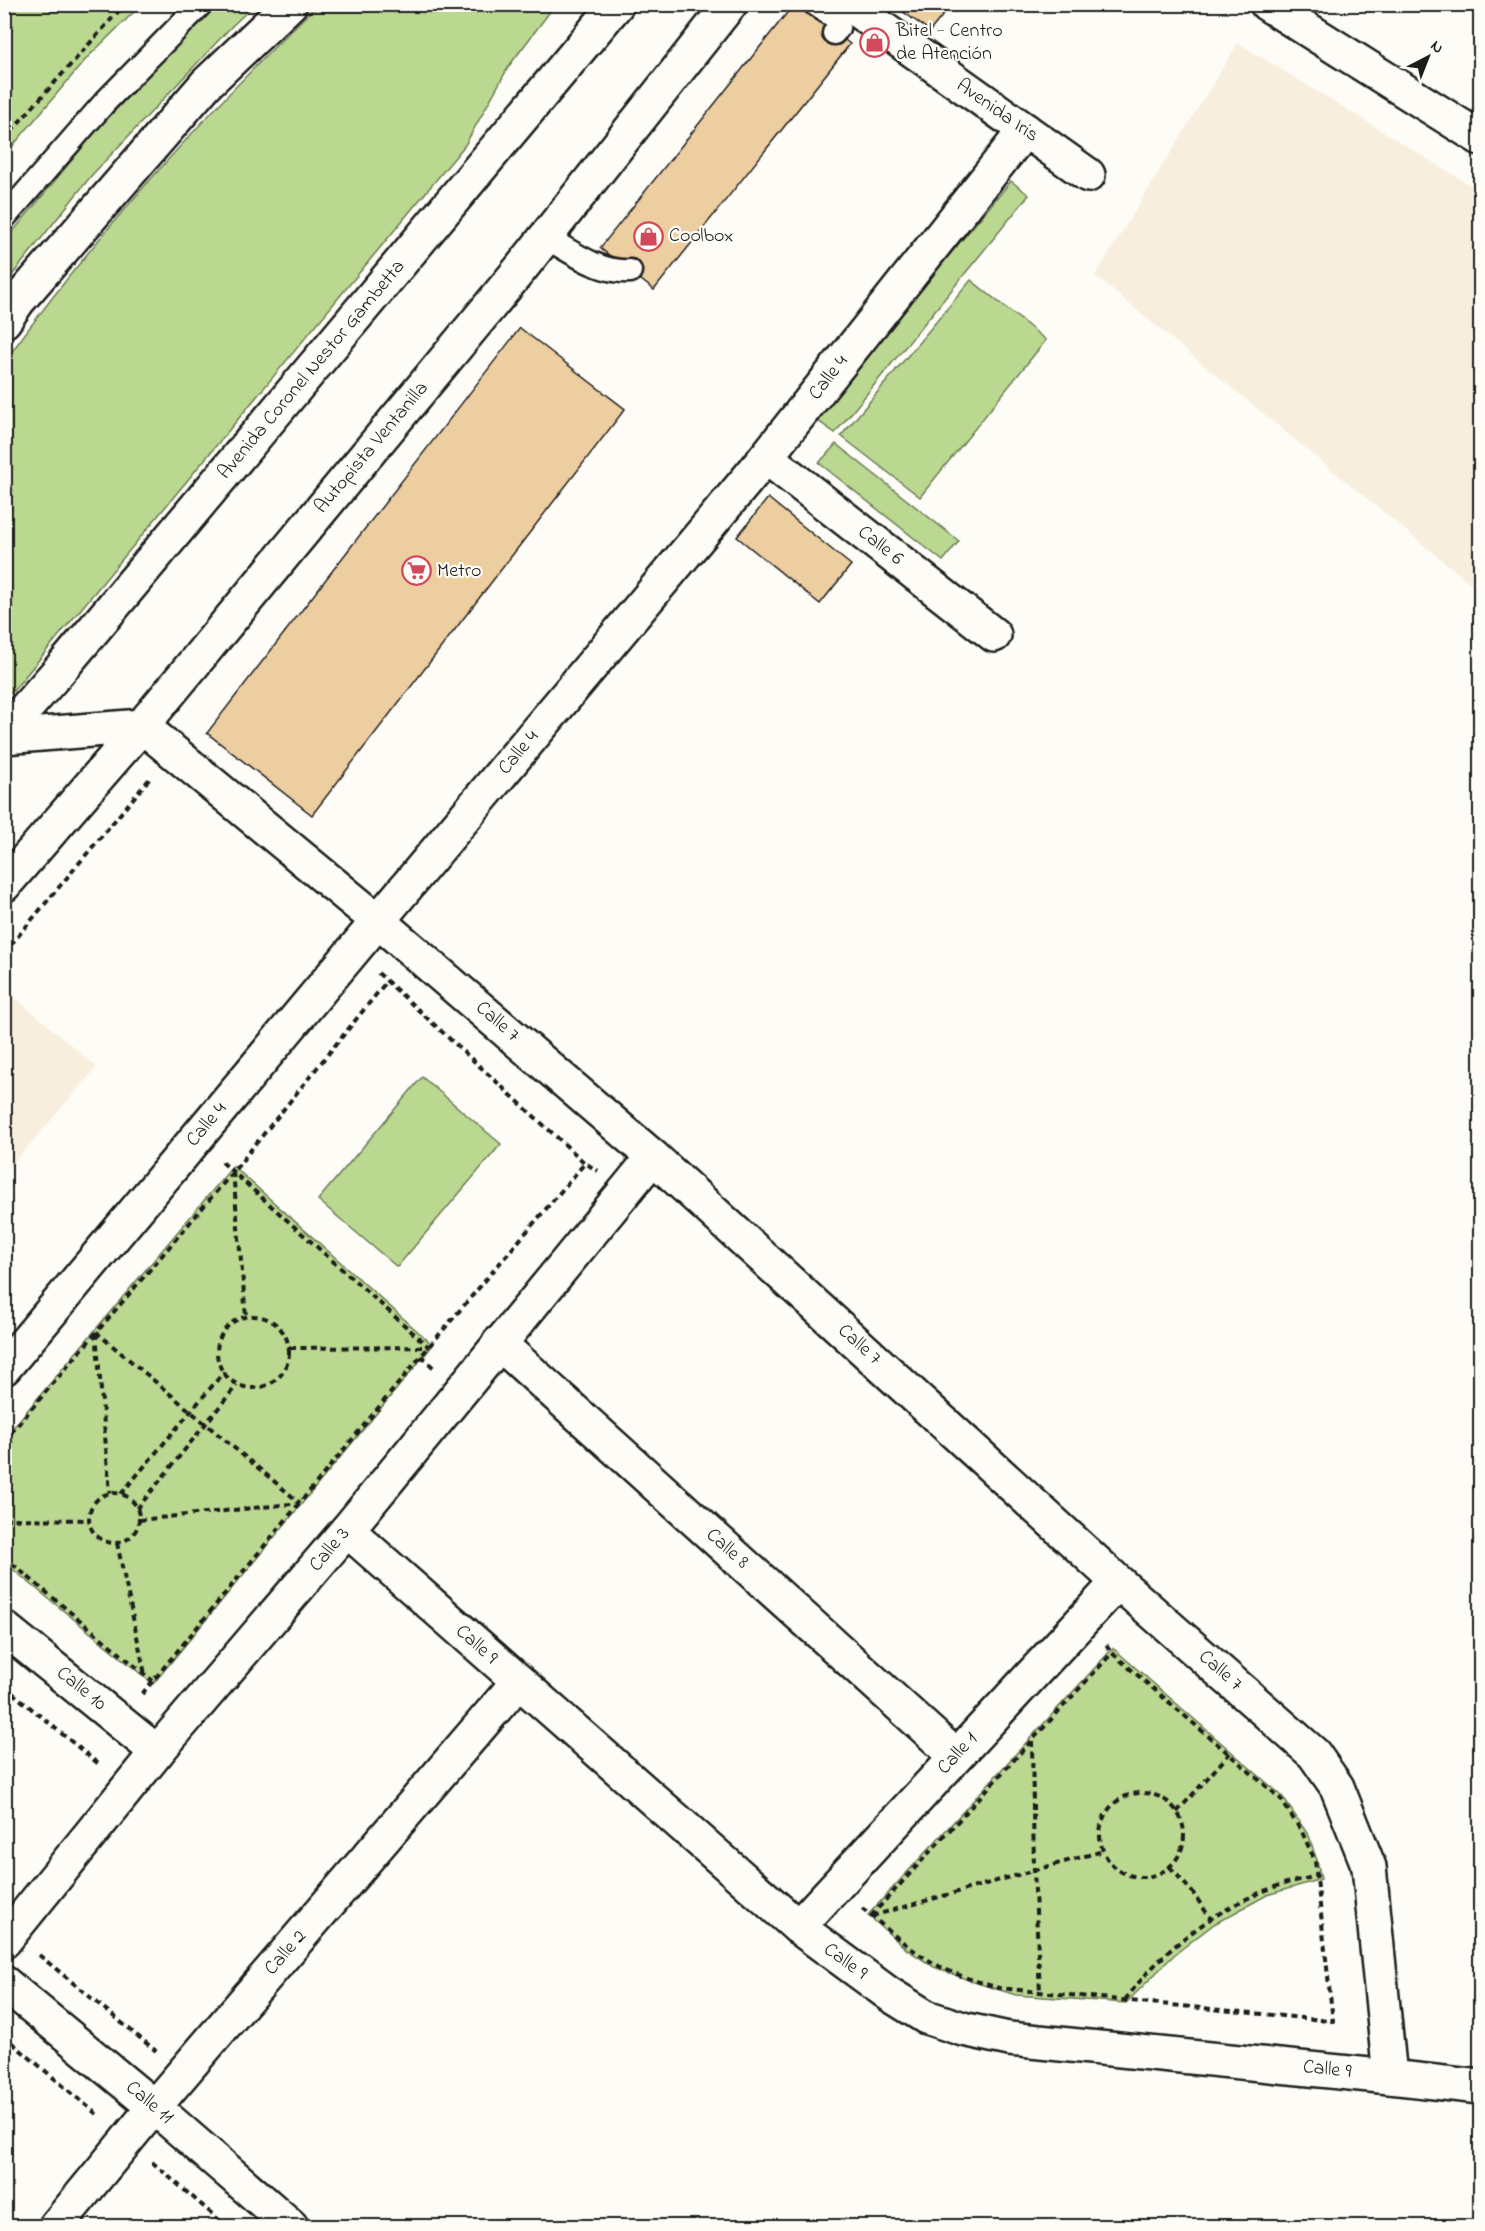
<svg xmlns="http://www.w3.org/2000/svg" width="1485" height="2231" font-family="'Indie Flower',sans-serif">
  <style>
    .built { fill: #f8eedd }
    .green { fill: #bad890; stroke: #6b7a56; stroke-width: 1.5 }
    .building { fill: #edcea0; stroke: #1c1c1c; stroke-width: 1.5 }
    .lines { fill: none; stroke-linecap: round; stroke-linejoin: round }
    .lane-casing { stroke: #1c1c1c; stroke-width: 27 }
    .street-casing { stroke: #1c1c1c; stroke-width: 38 }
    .secondary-casing { stroke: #1c1c1c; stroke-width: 38 }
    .highway-casing { stroke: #1c1c1c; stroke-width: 38 }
    .path { stroke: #1c1c1c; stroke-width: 4; stroke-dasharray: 6 4.5; stroke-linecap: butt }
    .lane { stroke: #fdfcf7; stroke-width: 22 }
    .street { stroke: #fdfcf7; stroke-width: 33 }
    .secondary { stroke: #fdfcf7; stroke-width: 33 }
    .highway { stroke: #fdfcf7; stroke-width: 33 }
    .labels { text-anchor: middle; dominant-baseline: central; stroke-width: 4.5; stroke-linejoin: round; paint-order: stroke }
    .poi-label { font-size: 20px; fill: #1c1c1c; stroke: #fdfcf7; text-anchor: start }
    .street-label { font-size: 20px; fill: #1c1c1c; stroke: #fdfcf7 }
  </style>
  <rect width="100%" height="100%" fill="#fdfcf7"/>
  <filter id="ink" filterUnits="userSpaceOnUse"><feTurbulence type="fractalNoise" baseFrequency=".0167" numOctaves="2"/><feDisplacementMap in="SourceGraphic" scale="12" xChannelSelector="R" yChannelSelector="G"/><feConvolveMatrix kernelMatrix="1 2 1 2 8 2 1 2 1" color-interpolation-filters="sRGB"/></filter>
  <g filter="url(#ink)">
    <g class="built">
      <path d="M1238,43L1480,191V591L1095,276Z"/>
      <path d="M5,989L97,1067L5,1173Z"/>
    </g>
    <g class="green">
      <path d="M5,4L141,5L87,58L5,155Z"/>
      <path d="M318,4L555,5L509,66L465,145L13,691L5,694V361C97,233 205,114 318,4Z"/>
      <path d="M214,5H254L232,26L91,176L5,284V241L95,132Z"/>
      <path d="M1011,181L1029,195L835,433L814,418Z"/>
      <path d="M971,280L1046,340L920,497L841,436Z"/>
      <path d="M836,444L959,541L943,561L819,463Z"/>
      <path d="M422,1077L501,1144L397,1267L318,1200Z"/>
      <path d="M233,1166L433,1345L153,1684L5,1563V1437Z"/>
      <path d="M1113,1648L1282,1796L1307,1833L1317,1860L1321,1879L1267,1895L1214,1924L1174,1955L1126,2003L1016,1995L974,1982L934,1967L906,1949L868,1915Z"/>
    </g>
    <g class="building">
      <path d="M794,4H800L850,44L654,290L600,248Z"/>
      <path d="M892,4H952L930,31Z"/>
      <path d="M520,328L625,409L312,815L207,733Z"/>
      <path d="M768,498L851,565L820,604L737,537Z"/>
    </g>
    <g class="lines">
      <defs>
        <g id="lane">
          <path d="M815,4L839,20L838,28L834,33"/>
          <path d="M4,218L105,102L201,4"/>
          <path d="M545,237C572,252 599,273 630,271"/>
        </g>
        <g id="street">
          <path d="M848,4L1088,175"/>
          <path d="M766,457L994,635"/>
          <path d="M142,726L378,921L653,1157L1118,1582L1314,1754L1337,1787L1369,1867L1390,2077"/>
          <path d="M499,1343L956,1756"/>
          <path d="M4,1368L766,457L1025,130"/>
          <path d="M347,1530L798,1927L889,1994L926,2017L963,2029L1009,2039L1390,2077L1480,2087"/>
          <path d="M4,1628L157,1752"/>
          <path d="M798,1927L1118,1582"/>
          <path d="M4,1941L157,1752L347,1530L653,1157"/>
          <path d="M4,1983L154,2107L291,2226"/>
          <path d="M56,2226L154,2107L518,1682"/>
        </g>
        <g id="secondary">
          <path d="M1267,4L1480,138"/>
          <path d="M4,885L142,726L522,267L730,4"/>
        </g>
        <g id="highway">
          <path d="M4,321L18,301L206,84L290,4"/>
          <path d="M4,733L64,665L617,4"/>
          <path d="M4,737L142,726"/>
        </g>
      </defs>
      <use href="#lane" class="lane-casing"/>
      <use href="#street" class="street-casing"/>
      <use href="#secondary" class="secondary-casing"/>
      <use href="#highway" class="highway-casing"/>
      <g class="path">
        <path d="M4,139L125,4"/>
        <path d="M4,953L151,777"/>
        <path d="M378,973L585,1163L598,1171"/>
        <path d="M222,1162L429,1347"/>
        <path d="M233,1172L246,1316"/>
        <circle cx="253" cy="1352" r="36"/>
        <path d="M96,1332L300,1503"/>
        <path d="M96,1333L110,1493"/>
        <path d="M290,1348L429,1347"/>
        <path d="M421,1356L434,1368"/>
        <path d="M4,1441L233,1172L387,981"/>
        <circle cx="114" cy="1518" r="25"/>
        <path d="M121,1494L224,1372"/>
        <path d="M137,1509L237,1385"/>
        <path d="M4,1519L89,1520"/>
        <path d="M139,1520L300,1503"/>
        <path d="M117,1543L145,1674"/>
        <path d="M4,1557L153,1681"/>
        <path d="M4,1686L101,1766"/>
        <path d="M142,1694L421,1356L585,1163"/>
        <path d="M1032,1741L1034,1871L1040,1992"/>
        <circle cx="1142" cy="1835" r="42"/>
        <path d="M1177,1812L1230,1753"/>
        <path d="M1170,1867L1193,1893L1211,1919"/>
        <path d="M862,1908C892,1933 921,1961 959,1975C972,1980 986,1984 999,1988L1333,2021L1315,1861L1302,1832L1280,1798L1112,1653L1106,1644"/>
        <path d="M871,1916L1112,1653"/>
        <path d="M872,1916L1103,1851"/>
        <path d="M39,1955L156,2051"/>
        <path d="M1125,2000C1162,1950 1213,1910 1272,1888C1286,1882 1302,1880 1317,1876"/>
        <path d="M4,2036L100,2117"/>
        <path d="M152,2162L226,2226"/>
      </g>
      <use href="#lane" class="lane"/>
      <use href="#street" class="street"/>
      <use href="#secondary" class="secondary"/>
      <use href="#highway" class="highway"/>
    </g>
  </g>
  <defs>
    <symbol id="shop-ring" viewBox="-11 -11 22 22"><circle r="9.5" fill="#fdfcf7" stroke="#d1495b" stroke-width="1.5"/><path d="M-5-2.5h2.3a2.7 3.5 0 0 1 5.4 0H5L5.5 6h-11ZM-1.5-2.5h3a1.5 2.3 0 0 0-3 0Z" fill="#d1495b"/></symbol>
    <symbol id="supermarket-ring" viewBox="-11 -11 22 22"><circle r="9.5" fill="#fdfcf7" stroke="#d1495b" stroke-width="1.5"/><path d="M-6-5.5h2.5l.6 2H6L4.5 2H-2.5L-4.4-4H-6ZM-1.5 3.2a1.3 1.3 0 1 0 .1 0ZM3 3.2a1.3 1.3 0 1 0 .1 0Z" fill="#d1495b"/></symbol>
  </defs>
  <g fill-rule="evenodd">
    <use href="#shop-ring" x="858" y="26" width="33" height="33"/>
    <use href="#shop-ring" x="632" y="220" width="33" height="33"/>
    <use href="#supermarket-ring" x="400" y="554" width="33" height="33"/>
  </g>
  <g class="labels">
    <g class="poi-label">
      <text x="896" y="31">Bitel - Centro<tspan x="896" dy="23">de Atención</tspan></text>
      <text x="669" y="236">Coolbox</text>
      <text x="437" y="571">Metro</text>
    </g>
    <g class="street-label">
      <text transform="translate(997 111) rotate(35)">Avenida Iris</text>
      <text transform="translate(312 370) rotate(-50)">Avenida Coronel Nestor Gambetta</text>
      <text transform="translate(829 378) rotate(-52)">Calle 4</text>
      <text transform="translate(372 448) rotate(-50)">Autopista Ventanilla</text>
      <text transform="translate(880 546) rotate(38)">Calle 6</text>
      <text transform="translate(519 753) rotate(-50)">Calle 4</text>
      <text transform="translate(497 1022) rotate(41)">Calle 7</text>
      <text transform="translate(207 1125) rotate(-50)">Calle 4</text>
      <text transform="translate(859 1345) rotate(42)">Calle 7</text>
      <text transform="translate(727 1549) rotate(42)">Calle 8</text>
      <text transform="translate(330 1550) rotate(-50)">Calle 3</text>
      <text transform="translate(476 1645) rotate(42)">Calle 9</text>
      <text transform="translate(1220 1671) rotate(41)">Calle 7</text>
      <text transform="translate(81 1689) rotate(39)">Calle 10</text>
      <text transform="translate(958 1754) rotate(-47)">Calle 1</text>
      <text transform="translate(286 1953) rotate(-49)">Calle 2</text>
      <text transform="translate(845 1962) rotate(36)">Calle 9</text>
      <text transform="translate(1327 2070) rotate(6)">Calle 9</text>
      <text transform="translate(149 2103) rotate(40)">Calle 11</text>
    </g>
  </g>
  <rect width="1485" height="2231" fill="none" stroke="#fdfcf7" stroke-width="24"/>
  <rect x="12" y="12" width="1461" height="2207" fill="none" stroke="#1c1c1c" stroke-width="2" filter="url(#ink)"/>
  <g transform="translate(1428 57) rotate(42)" stroke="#fdfcf7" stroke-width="4.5" paint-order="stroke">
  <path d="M0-4.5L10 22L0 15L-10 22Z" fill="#1c1c1c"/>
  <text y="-9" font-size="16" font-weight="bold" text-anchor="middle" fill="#1c1c1c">N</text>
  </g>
</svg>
